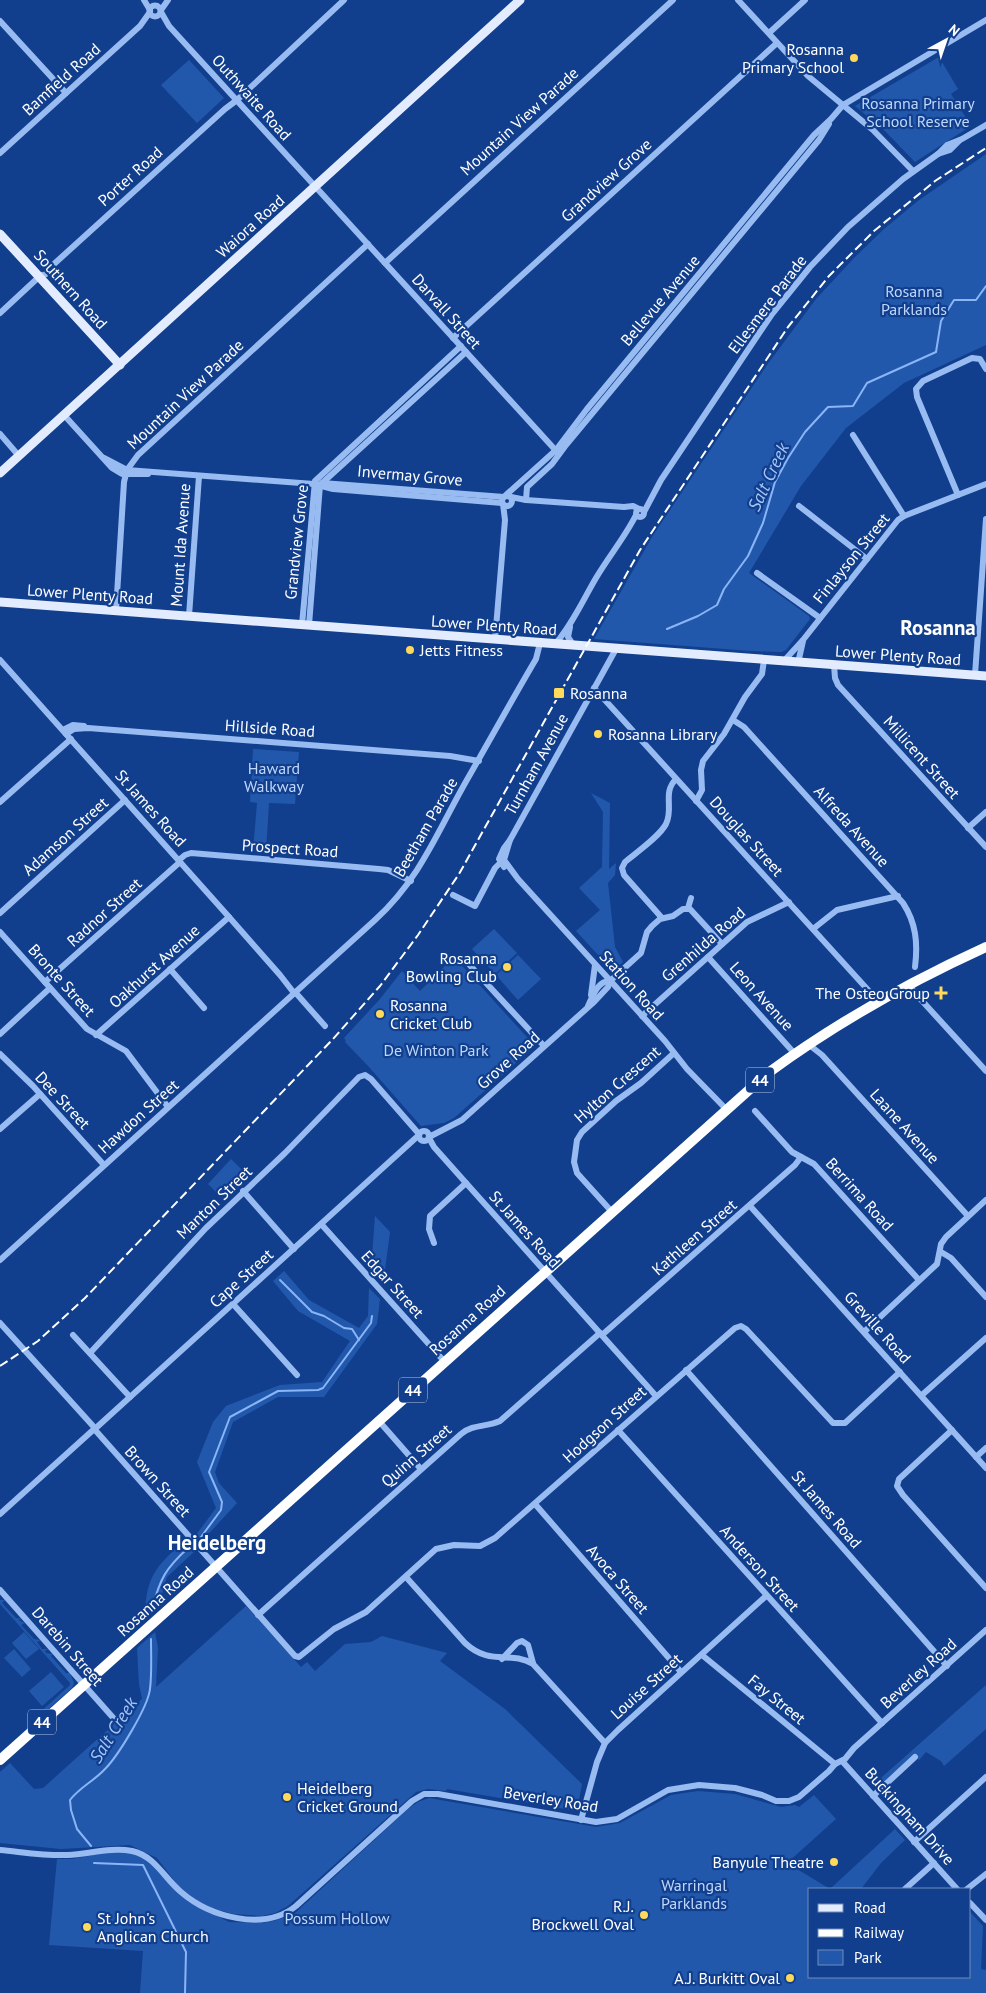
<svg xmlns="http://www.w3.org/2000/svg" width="986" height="1993" font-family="'PT Sans',sans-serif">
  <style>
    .green { fill: #2258ac }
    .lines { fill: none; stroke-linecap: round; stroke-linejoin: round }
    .stream { stroke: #8ab5f6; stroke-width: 2 }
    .minor { stroke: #98bcf2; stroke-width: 6 }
    .major { stroke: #e3ecff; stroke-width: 9 }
    .highway { stroke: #fff; stroke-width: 10 }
    .rail { stroke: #fff; stroke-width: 2; stroke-dasharray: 9 4; stroke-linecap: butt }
    .poi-dot { fill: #ffd959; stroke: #113f8d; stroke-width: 2 }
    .labels { text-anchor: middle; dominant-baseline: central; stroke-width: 4.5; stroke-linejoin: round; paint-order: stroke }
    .shield { fill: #113f8d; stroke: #b8c5dd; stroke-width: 1 }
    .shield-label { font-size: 15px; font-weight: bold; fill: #fff }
    .poi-label { font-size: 16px; fill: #fff; stroke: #113f8d; text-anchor: end }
    .street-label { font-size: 16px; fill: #fff; stroke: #113f8d }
    .park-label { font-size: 16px; fill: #bfd8fd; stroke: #113f8d }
    .water-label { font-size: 18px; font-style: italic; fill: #a4c6f9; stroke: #113f8d }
    .district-label { font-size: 21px; font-weight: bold; fill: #fff; stroke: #113f8d }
  </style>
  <rect width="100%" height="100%" fill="#113f8d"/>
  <g class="green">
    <path d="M939,57L958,89L951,94L971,126L915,162L885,131L855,106Z"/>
    <path d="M189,60L224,98L197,123L161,85Z"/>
    <path d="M986,154V345L904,383L846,428L801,486L749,573L809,616L810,619L786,650L781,652L751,651L594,639L652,537L767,365L816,299L854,258L884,229L919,200Z"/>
    <path d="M253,749L299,752L295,804L269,803L266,852L253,851L257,803L250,802Z"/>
    <path d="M591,793L610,803L609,869L616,863L615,875L608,883L615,947L623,962L613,971L576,931L600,910L579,888L602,867L603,812Z"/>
    <path d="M494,929L517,953L495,974L472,949Z"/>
    <path d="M518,955L541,979L518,1000L496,975Z"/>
    <path d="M454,957L535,1046L454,1118L444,1123L421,1126L369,1067L345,1042L346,1041L344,1038L380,999L402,971L420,991Z"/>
    <path d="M231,1159L249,1177L223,1199L208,1184Z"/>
    <path d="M375,1216L390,1232L383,1285L371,1270Z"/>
    <path d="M284,1271L309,1300L359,1328L368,1316L369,1288L380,1299L377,1324L324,1397H278L233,1422L215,1472L219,1483L237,1503L202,1541L196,1535L216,1508L197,1462L213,1422L226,1406L280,1385L322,1382L350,1341L298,1311L273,1281Z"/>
    <path d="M187,1539L196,1550L167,1577L160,1601L145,1615C146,1575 158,1564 187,1539Z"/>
    <path d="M0,1600H5L2,1603L16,1618L22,1619L18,1620L25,1623L21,1625L34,1639L41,1640L37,1642L42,1649H48L45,1651L46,1653L53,1654L51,1656L66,1673H70L74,1683L72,1688L37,1719L35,1717L70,1685V1683L0,1604Z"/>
    <path d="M246,1606L301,1667L307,1662L315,1671L345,1644L371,1642L382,1636L447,1653L440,1661L505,1709L582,1784L577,1811L447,1789L446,1791L428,1789L416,1792L288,1906L275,1913L262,1916L234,1914L214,1909L198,1901L179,1887L157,1858L130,1845L61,1849L0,1843V1772L10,1763L34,1789L43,1788L142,1699L139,1684L137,1648L155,1632L158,1648L156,1687Z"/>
    <path d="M24,1632L39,1649L26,1659L12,1643Z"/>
    <path d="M14,1649L31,1669L22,1677L4,1658Z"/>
    <path d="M51,1672L64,1687L42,1706L29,1691Z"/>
    <path d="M986,1685V1729L944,1766L941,1761L926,1752L919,1760L913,1755L876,1789L873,1785Z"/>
    <path d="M698,1791L735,1794L781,1807L795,1805L799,1807L814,1795L836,1819L787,1863L830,1889L895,1829L905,1840L881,1863L861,1889H810V1977H970V1912L983,1926L981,1969L986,1970V1993H140L143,1951L49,1945L57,1859H72L104,1853H132L147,1860L191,1903L229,1922L263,1923L277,1920L294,1914L409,1808L418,1802L429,1798L596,1827L620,1823L671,1795Z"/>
  </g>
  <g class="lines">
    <g class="stream">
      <path d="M667,629L698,616L717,605L724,589L748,556L763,523L775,482L788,458L805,432L828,407L853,406L867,383L936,352L941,321L954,300H976L986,286"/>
      <path d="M280,1280L312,1312L324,1316L344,1328L352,1329L359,1340"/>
      <path d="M201,1537L221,1510L222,1502L209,1472L230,1417L278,1391L318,1390L323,1388L371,1323L372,1316"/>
      <path d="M152,1609C160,1579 165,1569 188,1548"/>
      <path d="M91,1846L77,1829L71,1810L70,1800C80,1787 94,1781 105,1769C118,1756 148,1707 150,1689C152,1673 151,1655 151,1639"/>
      <path d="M94,1863L143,1865L186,1952L185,1993"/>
    </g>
    <g class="minor">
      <path d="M144,0L150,10"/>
      <path d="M738,0L808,76L873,130L913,171"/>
      <circle cx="155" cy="11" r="5.5"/>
      <path d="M161,10L168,0"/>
      <path d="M161,12L169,26L559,454"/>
      <path d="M0,21L66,93"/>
      <path d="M769,33L805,0"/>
      <path d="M0,153L140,26L150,12"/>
      <path d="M938,154L950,150L959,141"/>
      <path d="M385,263L673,0"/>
      <path d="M40,277L46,274L54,264L225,109L237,100L344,0"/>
      <path d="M0,313L41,275"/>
      <path d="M453,338L777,43"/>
      <path d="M64,415L112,468L122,474H148"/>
      <path d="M0,434L19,456"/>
      <path d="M853,435L904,516"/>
      <path d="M104,458L127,470L314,484L333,489L502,503"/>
      <path d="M322,483L504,497"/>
      <path d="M506,495L556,450L587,409L814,135L831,119L843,105L986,20"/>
      <path d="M958,495L917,397L916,389L923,381L972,358L980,359L986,369"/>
      <circle cx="507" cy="501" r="5"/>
      <path d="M511,497L526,500L624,507L633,506L639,509"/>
      <path d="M526,500L527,487L552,464L566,445L819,140L829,124"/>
      <path d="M799,506L867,559"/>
      <circle cx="640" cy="513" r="4"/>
      <path d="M644,512L661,480L772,314L810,267L848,227L903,179L938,154L947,145L962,139L986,125"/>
      <path d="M757,573L820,618"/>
      <path d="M116,611L124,482L127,470L138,455L368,244"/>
      <path d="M189,616L199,476"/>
      <path d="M302,625L315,481L461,346"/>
      <path d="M309,625L320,485L466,352"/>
      <path d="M570,627L568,637L574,646"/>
      <path d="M495,640L505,520L503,504"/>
      <path d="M555,644C572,625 583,600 596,578C609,556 625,537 636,515"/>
      <path d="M0,660L229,917L280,975L294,993"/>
      <path d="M783,662L803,640L898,520L904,516L986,484"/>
      <path d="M798,663L803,641"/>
      <path d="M834,665L835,678L838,685L986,847"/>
      <path d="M975,675L986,519"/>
      <path d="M594,688L878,1001"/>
      <path d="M733,720L744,727L903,903C916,923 918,943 915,967"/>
      <path d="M63,730L73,725L84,726"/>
      <path d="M66,734L74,729L88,728L450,756L479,761"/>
      <path d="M696,801L702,790L701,770L703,761L724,734L745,697L762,674L764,660"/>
      <path d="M0,802L71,739"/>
      <path d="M968,828L986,812"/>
      <path d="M510,840L504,860L518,879L665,1041L687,1069L726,1109"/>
      <path d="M179,860L185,855L191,853L379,869L388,870L411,881"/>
      <path d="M504,867L499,859L504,848L510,840L616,649"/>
      <path d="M453,895L475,906L495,868L499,864L504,863"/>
      <path d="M688,908L691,898"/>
      <path d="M0,913L125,800"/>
      <path d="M662,918L624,875L622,868L625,862C637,852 659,837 666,824C674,808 662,793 676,779"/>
      <path d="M813,929L837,910L898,896"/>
      <path d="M0,932L87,1029L126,1051L168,1107"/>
      <path d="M708,957L795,1054"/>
      <path d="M466,961L544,1046"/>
      <path d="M170,969L204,1008"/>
      <path d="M45,982L180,862"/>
      <path d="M909,984L914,992L986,1071"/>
      <path d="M295,992L325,1026"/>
      <path d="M591,995L595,965"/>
      <path d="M588,1006C593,996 597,981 610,981"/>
      <path d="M642,1016L747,922L789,902"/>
      <path d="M0,1034L50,988"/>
      <path d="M96,1035L229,917"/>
      <path d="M808,1044L822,1055L968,1216"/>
      <path d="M0,1054L33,1086L104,1165"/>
      <path d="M755,1111L792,1152L814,1164L919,1280"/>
      <path d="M0,1129L40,1094"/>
      <circle cx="424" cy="1136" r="5"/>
      <path d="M429,1137L462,1120L594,1002L608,987L610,981L641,953L647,932L652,926L660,919L673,916L683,909H690L722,944"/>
      <path d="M429,1138L434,1147L466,1183L656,1396"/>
      <path d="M243,1191L294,1249"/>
      <path d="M750,1206L986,1468"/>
      <path d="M612,1212L577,1173L574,1162L577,1140L582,1132L616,1101L641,1083L674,1053"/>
      <path d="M322,1225L444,1361"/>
      <path d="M434,1243L429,1229L430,1216L466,1183"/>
      <path d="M941,1252L951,1258L986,1297"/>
      <path d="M0,1260L375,920C421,878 438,830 468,778C491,738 513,698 536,659L540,643"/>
      <path d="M233,1304L297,1375"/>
      <path d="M0,1323L93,1426"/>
      <path d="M864,1332L937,1264L941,1244L946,1237L986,1200"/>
      <path d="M73,1335L130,1397"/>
      <path d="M602,1335L795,1165L801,1157"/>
      <path d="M90,1353L206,1228L285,1153L359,1077L365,1075L371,1079L419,1134"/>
      <path d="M686,1370L947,1666"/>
      <path d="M922,1395L986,1338"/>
      <path d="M378,1420L420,1468"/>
      <path d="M97,1427L419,1135"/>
      <path d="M618,1430L882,1723"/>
      <path d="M952,1430L899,1479L897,1486L903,1495L986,1588"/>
      <path d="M96,1431L295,1656L299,1657L334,1629L366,1612L436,1549L454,1545L480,1546L495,1538L735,1328L741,1326L746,1329L833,1423H845L900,1372"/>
      <path d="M976,1457L986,1448"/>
      <path d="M535,1504L681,1672"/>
      <path d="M0,1514L92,1431"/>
      <path d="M406,1577L465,1643C491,1667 510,1650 533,1664L605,1743"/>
      <path d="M0,1590L116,1721"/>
      <path d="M258,1615L461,1434C473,1424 487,1427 500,1421L600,1333"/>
      <path d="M702,1655L835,1764"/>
      <path d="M502,1659L517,1643L522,1641L528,1645L533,1663"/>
      <path d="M842,1761L957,1889"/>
      <path d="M873,1796L915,1757"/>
      <path d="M581,1820L597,1762L605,1743L618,1730L766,1596"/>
      <path d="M914,1842L986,1777"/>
      <path d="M0,1850C22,1852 46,1856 68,1855C89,1854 111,1847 132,1851C155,1856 164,1878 181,1892C210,1917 264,1932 296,1906L412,1801L424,1794H438L596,1822L617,1819L668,1790L699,1785L735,1788L762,1795L776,1801H789L799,1797L829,1771L835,1764L845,1759L854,1748L986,1630"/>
      <path d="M905,1889L934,1863"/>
      <path d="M967,1889L986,1874"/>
      <path d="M970,1903L986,1920"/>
    </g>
    <g class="major">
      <path d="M0,234L120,365"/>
      <path d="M0,473L520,0"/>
      <path d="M0,602L986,676"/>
    </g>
    <path class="highway" d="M0,1760L768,1073C836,1023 909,982 986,947"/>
    <path class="rail" d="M0,1366L38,1341L85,1298L333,1039L380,986L418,935L459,874L640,550L788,327L829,276L874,231L935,181L986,148"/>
  </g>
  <g class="poi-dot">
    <circle cx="854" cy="58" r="5"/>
    <circle cx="410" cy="650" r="5"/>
    <rect x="553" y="687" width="12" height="12" rx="2.5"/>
    <circle cx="598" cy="734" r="5"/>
    <circle cx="507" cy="967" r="5"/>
    <path d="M938.5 985.5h5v5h5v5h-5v5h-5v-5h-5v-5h5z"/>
    <circle cx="380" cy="1014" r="5"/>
    <circle cx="287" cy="1797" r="5"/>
    <circle cx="834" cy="1862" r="5"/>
    <circle cx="644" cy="1915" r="5"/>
    <circle cx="87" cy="1927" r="5"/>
    <circle cx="790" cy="1978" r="5"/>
  </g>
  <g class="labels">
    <g class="shield">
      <rect x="746" y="1067.5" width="28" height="25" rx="4"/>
      <rect x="399" y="1377.5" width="28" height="25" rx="4"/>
      <rect x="28" y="1709.5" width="28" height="25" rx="4"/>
    </g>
    <g class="shield-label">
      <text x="760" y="1080">44</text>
      <text x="413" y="1390">44</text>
      <text x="42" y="1722">44</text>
    </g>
    <g class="poi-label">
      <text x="844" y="49">Rosanna<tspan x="844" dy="18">Primary School</tspan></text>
      <text x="420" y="650" text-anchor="start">Jetts Fitness</text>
      <text x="570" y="693" text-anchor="start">Rosanna</text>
      <text x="608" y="734" text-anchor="start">Rosanna Library</text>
      <text x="497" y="958">Rosanna<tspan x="497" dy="18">Bowling Club</tspan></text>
      <text x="930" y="993">The Osteo Group</text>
      <text x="390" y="1005" text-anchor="start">Rosanna<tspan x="390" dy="18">Cricket Club</tspan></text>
      <text x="297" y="1788" text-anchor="start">Heidelberg<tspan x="297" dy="18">Cricket Ground</tspan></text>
      <text x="824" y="1862">Banyule Theatre</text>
      <text x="634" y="1906">R.J.<tspan x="634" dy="18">Brockwell Oval</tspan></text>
      <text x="97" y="1918" text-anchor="start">St John's<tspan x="97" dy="18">Anglican Church</tspan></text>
      <text x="780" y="1978">A.J. Burkitt Oval</text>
    </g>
    <g class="street-label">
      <text transform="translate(61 79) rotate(-42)">Bamfield Road</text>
      <text transform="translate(252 97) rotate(48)">Outhwaite Road</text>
      <text transform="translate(519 121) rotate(-42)">Mountain View Parade</text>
      <text transform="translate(130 176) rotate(-42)">Porter Road</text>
      <text transform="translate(606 180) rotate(-42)">Grandview Grove</text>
      <text transform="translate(250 226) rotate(-42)">Waiora Road</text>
      <text transform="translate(71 289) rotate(48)">Southern Road</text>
      <text transform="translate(660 300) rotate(-50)">Bellevue Avenue</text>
      <text transform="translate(767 304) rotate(-53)">Ellesmere Parade</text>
      <text transform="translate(447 311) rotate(48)">Darvall Street</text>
      <text transform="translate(185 394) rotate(-43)">Mountain View Parade</text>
      <text transform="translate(410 475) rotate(5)">Invermay Grove</text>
      <text transform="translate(296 542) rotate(-84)">Grandview Grove</text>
      <text transform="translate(180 545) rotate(-86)">Mount Ida Avenue</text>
      <text transform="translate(851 558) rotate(-51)">Finlayson Street</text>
      <text transform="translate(90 594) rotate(4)">Lower Plenty Road</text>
      <text transform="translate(494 625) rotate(4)">Lower Plenty Road</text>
      <text transform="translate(898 655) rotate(4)">Lower Plenty Road</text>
      <text transform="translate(270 728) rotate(4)">Hillside Road</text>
      <text transform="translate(922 757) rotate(48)">Millicent Street</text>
      <text transform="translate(536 764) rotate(-61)">Turnham Avenue</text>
      <text transform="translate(151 808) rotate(48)">St James Road</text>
      <text transform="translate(852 826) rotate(48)">Alfreda Avenue</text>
      <text transform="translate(425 827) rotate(-60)">Beetham Parade</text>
      <text transform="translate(65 836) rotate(-42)">Adamson Street</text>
      <text transform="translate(747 836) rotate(48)">Douglas Street</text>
      <text transform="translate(290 848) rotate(4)">Prospect Road</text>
      <text transform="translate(104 912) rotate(-42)">Radnor Street</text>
      <text transform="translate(703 944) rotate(-41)">Grenhilda Road</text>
      <text transform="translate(154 966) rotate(-42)">Oakhurst Avenue</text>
      <text transform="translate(62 980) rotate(48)">Bronte Street</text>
      <text transform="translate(632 985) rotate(48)">Station Road</text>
      <text transform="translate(762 996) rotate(48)">Leon Avenue</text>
      <text transform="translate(508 1060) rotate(-42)">Grove Road</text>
      <text transform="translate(617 1084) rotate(-41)">Hylton Crescent</text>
      <text transform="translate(63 1100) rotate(47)">Dee Street</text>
      <text transform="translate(138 1116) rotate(-42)">Hawdon Street</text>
      <text transform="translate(905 1126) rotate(48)">Laane Avenue</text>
      <text transform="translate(860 1194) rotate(48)">Berrima Road</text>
      <text transform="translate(214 1202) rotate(-44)">Manton Street</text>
      <text transform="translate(525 1229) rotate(48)">St James Road</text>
      <text transform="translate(694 1237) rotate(-41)">Kathleen Street</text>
      <text transform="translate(241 1278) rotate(-42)">Cape Street</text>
      <text transform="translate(393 1284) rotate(48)">Edgar Street</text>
      <text transform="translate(467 1320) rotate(-42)">Rosanna Road</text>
      <text transform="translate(878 1327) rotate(48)">Greville Road</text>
      <text transform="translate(604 1424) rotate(-42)">Hodgson Street</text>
      <text transform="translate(416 1455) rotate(-41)">Quinn Street</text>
      <text transform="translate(158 1481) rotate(48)">Brown Street</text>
      <text transform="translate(827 1509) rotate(49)">St James Road</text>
      <text transform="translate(760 1568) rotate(48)">Anderson Street</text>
      <text transform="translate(618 1579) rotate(49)">Avoca Street</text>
      <text transform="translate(155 1601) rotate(-42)">Rosanna Road</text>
      <text transform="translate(68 1646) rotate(49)">Darebin Street</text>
      <text transform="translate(918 1673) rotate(-42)">Beverley Road</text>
      <text transform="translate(646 1686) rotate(-42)">Louise Street</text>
      <text transform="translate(777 1699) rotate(39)">Fay Street</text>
      <text transform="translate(551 1799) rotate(9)">Beverley Road</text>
      <text transform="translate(910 1816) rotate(48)">Buckingham Drive</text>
    </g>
    <g class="park-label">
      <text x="918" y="103">Rosanna Primary<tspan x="918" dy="18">School Reserve</tspan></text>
      <text x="914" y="291">Rosanna<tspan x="914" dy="18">Parklands</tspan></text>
      <text x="274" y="768">Haward<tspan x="274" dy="18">Walkway</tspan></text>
      <text x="436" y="1050">De Winton Park</text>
      <text x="694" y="1885">Warringal<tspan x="694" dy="18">Parklands</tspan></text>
      <text x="337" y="1918">Possum Hollow</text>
    </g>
    <g class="water-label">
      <text transform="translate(768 477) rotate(-65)">Salt Creek</text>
      <text transform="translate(113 1730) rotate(-58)">Salt Creek</text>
    </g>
    <g class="district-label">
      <text x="938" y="627">Rosanna</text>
      <text x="217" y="1542">Heidelberg</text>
    </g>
  </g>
  <rect x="808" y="1888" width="162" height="90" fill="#113f8d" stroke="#708cbb"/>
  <rect x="818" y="1904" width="25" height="8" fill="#e3ecff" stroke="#708cbb"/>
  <text x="854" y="1913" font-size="15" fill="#ffffff">Road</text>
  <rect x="818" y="1929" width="25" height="8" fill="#ffffff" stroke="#708cbb"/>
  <text x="854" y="1938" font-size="15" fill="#ffffff">Railway</text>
  <rect x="818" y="1950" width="25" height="15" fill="#2258ac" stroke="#708cbb"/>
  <text x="854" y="1963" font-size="15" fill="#ffffff">Park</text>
  <g transform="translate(946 40) rotate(40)" stroke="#113f8d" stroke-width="4" paint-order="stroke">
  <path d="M0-4L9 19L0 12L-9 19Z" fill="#ffffff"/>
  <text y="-8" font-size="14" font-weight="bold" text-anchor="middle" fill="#ffffff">N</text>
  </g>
</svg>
